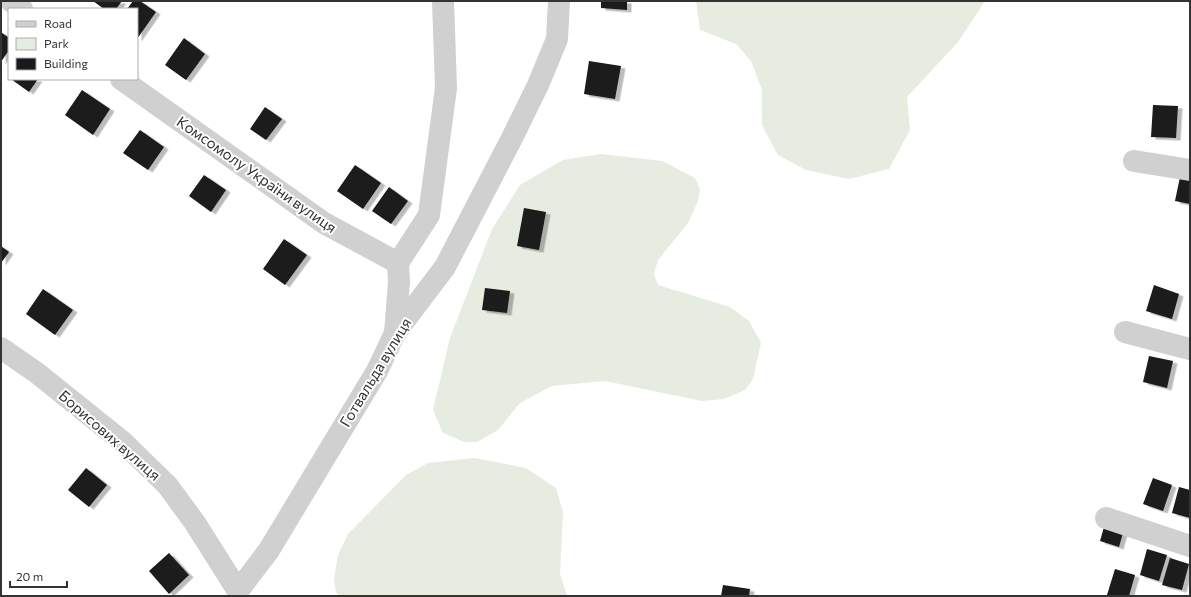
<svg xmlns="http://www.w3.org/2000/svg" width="1191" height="597" font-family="Commissioner,sans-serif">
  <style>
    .green { fill: #e6ecdf }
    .building { fill: #1a1a1a; filter: url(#shadow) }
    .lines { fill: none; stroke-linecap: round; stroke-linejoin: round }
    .minor { stroke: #d0d0d0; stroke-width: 22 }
    .labels { text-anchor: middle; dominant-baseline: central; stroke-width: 4; stroke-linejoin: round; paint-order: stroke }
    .street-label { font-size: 15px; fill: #333; stroke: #fff }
  </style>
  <defs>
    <filter id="shadow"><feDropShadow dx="4.5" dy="2.5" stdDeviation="0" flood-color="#0004"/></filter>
  </defs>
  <rect width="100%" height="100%" fill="#fff"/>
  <g class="green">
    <path d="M696,1H985L958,42L907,97L910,130L889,169L849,179L806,170L778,155L762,125V90L751,61L736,44L700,30Z"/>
    <path d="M601,154L662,161L695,178L700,189L698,201L688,223L658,260L654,274L658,285L730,307L749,321L761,343L753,379L745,390L724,399L702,401L605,381L552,386L520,403L498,430L477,442H464L443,433L433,410L450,338L492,229L520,185L563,160Z"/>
    <path d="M475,458L526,468L556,488L563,512L560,574L567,596H339L336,592L334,580L338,555L348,534L406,475L428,463Z"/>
  </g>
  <g class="building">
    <path d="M93,1H122L116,9H104Z"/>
    <path d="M133,1H140L156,12L137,39V9H127Z"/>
    <path d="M601,1H627V10L601,8Z"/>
    <path d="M1,32L9,38V50L1,62Z"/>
    <path d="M184,38L205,54L186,80L165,65Z"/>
    <path d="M589,61L621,66L615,99L584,94Z"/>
    <path d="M11,79H38L29,92Z"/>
    <path d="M82,90L110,109L93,135L65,115Z"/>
    <path d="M1153,105L1178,106L1176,138L1151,137Z"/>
    <path d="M265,107L282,119L266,140L250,129Z"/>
    <path d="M140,130L164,147L148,170L123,153Z"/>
    <path d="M355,165L381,183L363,209L337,191Z"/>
    <path d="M204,175L226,190L211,212L189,196Z"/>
    <path d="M1180,177L1190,179V204L1175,201Z"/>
    <path d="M389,187L408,201L391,224L372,211Z"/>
    <path d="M524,208L546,212L539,250L517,246Z"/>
    <path d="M284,239L307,255L285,285L263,269Z"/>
    <path d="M1,246L9,252L1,263Z"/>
    <path d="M1154,285L1179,294L1172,319L1146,311Z"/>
    <path d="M485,288L510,291L507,313L482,310Z"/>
    <path d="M43,289L73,310L55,335L26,314Z"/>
    <path d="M1149,356L1173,361L1167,388L1143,382Z"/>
    <path d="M86,468L107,485L89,507L68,490Z"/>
    <path d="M1153,478L1172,485L1163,511L1143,504Z"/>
    <path d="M1179,487L1190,490V518L1172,513Z"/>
    <path d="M1104,527L1123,533L1119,547L1100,541Z"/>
    <path d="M1147,549L1167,555L1159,581L1140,575Z"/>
    <path d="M169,553L189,575L169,594L149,571Z"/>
    <path d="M1170,558L1189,564L1182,590L1162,585Z"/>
    <path d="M1115,569L1135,575L1129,596L1107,595Z"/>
    <path d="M723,585L750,589L749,596H721Z"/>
  </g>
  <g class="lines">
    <g class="minor">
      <path d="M11,1L22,9"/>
      <path d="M121,79L324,223L398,263L399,282L395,333"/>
      <path d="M1134,161L1190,170"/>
      <path d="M398,263L429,215L446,88L443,1"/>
      <path d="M1125,332L1190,349"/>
      <path d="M1,348L37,373L123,442L168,486L195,523L238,591L269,550L377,371L395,333L445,267L512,138L538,85L557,39L559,1"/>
      <path d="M1106,518L1190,546"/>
    </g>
  </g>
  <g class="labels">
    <g class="street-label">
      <text transform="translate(257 174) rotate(35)">Комсомолу України вулиця</text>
      <text transform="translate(375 372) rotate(-59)">Готвальда вулиця</text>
      <text transform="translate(110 435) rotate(41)">Борисових вулиця</text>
    </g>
  </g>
  <rect width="1191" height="597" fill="none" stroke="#333333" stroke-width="4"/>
  <rect x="8" y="8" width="130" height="72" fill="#ffffff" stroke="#adadad"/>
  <rect x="16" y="21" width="20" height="6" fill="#d0d0d0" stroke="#adadad"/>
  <text x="44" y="28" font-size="12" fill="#333333">Road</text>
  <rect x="16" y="38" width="20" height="12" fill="#e6ecdf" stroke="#adadad"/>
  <text x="44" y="48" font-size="12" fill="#333333">Park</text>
  <rect x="16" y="58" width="20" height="12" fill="#1a1a1a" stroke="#adadad"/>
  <text x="44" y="68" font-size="12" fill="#333333">Building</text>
  <path d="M10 581v6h57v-6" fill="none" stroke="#333333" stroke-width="2"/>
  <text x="16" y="581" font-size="12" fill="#333333" stroke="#ffffff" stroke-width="3" paint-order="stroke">20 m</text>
</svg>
